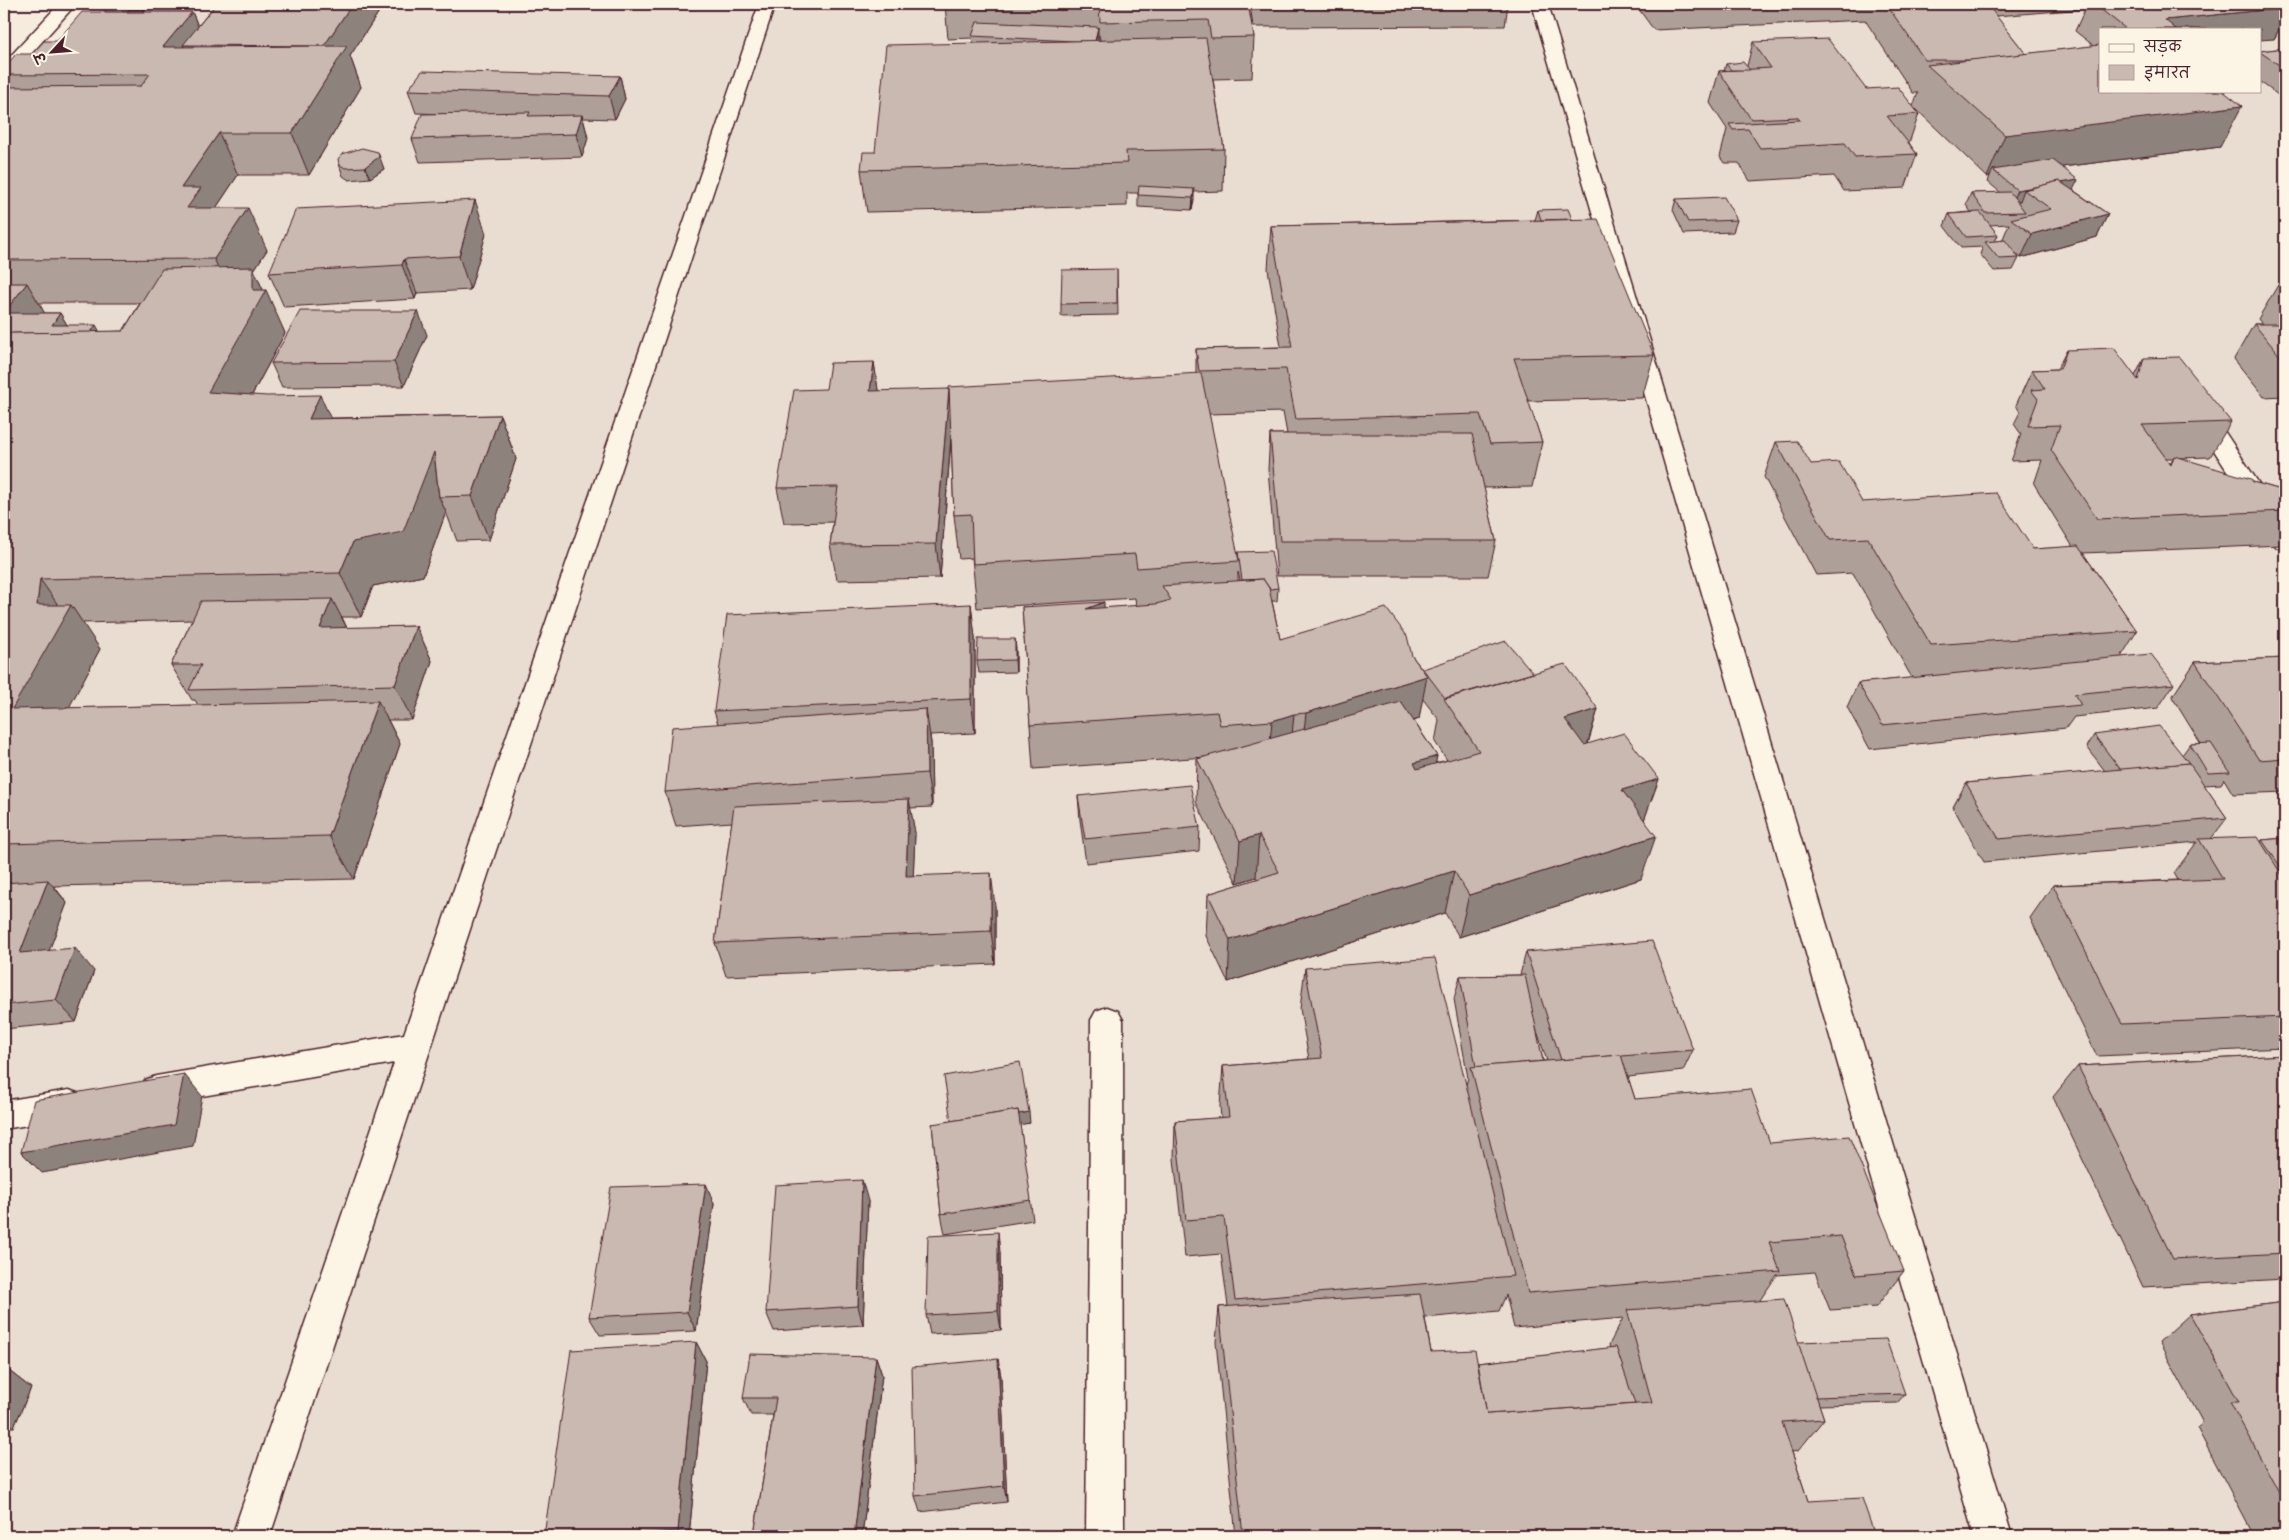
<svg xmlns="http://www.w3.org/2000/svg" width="2289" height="1540" font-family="Mynerve,'Playpen Sans Deva',sans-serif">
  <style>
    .built { fill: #e8ddd0; fill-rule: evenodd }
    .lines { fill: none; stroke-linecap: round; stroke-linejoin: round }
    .minor-casing { stroke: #4a1f2b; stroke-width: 3 }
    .minor { fill: #fcf5e5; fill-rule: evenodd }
    .wall { fill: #ae9f98; stroke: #4a1f2b; fill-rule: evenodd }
    .shaded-wall { fill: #8d827c; stroke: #4a1f2b }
    .building { fill: #cab9b1; stroke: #4a1f2b }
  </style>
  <rect width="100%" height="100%" fill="#f5ecde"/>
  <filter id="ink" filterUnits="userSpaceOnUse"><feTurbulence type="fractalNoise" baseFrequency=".02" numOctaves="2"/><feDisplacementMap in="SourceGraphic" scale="10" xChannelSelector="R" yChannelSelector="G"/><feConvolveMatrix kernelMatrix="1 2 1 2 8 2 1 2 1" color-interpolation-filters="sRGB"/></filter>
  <g filter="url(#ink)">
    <path class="built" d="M106,4H2285V1536H4V121ZM2100,29H2260V91H2100Z"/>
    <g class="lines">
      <defs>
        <g id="minor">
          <path d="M59,4H76L10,77L4,78V63Z"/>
          <path d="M759,4H775L270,1536H232L394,1063L156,1104L145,1100L140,1090L145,1080L156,1076L404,1034Z"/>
          <path d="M1532,4H1548L2012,1536H1974Z"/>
          <path d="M2199,403L2207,405L2285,523V549L2276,547L2188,410L2191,405Z"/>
          <path d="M1107,1007L1118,1011L1123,1020L1124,1536H1086L1091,1020L1096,1011Z"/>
          <path d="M69,1090L80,1094L85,1104L80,1114L69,1118L4,1129V1101Z"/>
        </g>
      </defs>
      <use href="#minor" class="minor-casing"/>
      <use href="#minor" class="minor"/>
    </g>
    <g class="wall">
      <path d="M216,4H384L350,56L361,87L309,175H238L216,208L267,250L254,270L263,290L285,333L252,395L330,418L500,415L516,459L489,540L457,541L446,512L423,576L373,586L361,617H342L347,628L416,626L432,661L412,720H388L400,744L354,879L54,886L67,903L49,950L94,971L76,1022L4,1029V68L32,54L57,41L104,12L146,8L143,12H192L198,26ZM39,303H140L123,331L100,332L67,325L60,313H44ZM192,620L171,665L192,700H195L198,705L68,708L100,649L82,623Z"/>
      <path d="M945,4H1248L1254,37L1252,78L1213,79L1224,149L1223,191L1194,192L1192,210L1138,207V193H1127V206L867,212L861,170L875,152L973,43L972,38L948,39ZM1099,35L1100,40L1098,41V36Z"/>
      <path d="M1250,4H1508L1505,26L1253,27Z"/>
      <path d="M1635,4H2285V30L2281,26L2274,39L2260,29H2100V91H2225L2220,147L2062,167L2073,190L2108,214L2097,237L2021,258L2015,253L2019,258L2013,270L1994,271L1980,254L1983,247L1961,248L1944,226L1949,214L1971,212L1966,205L1971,193H2001L1988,182L1990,176L1987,177L1916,109L1919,114L1909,143L1917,154L1905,188L1844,191L1834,176L1750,181L1739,163H1724L1720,157L1727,129L1710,103L1719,71H1724L1726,64L1747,66L1753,42L1866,89L1913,106L1918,93H1913L1865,20L1654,30ZM2085,9L2075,31L2094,46L2026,54L1996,16ZM2009,224L2002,241H1995L1998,235L1990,225Z"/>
      <path d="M2285,48V100L2260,82V51Z"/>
      <path d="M620,76L625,99L615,119L583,118L588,138L582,157L420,162L412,139L446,114L416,113L408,90Z"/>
      <path d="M339,164H382L384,169L370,178L349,180L343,176Z"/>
      <path d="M1676,199L1737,220L1733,232L1684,234L1673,210Z"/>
      <path d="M1538,210L1572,219L1654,355L1642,398L1528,401L1542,442L1532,487L1484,488L1496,541L1488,576H1277L1268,469L1270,434H1287L1283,412L1209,414L1237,555L1278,588L1277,601H1272L1280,639L1412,656L1423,670V669L1533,673L1598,709L1588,744L1659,779L1644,820L1641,879L1459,937L1445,913L1228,982L1206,936L1208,894L1257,879L1256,877L1237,883L1196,802L1197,759L1206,757L1033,769L1022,607L1104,608L1136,606L1135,598L977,608L972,558L959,559L954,515L951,440L940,578L837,580L830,545L833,522L784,523L777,488L826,389L874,362L878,391L949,398L1196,374V349L1281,347L1268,269L1271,226L1535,220ZM1238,572L1240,580L1238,581ZM1422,698L1439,720L1435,742L1447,760L1435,763L1437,756L1414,721L1419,719Z"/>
      <path d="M486,234L470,290L417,293L415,299L284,307L269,273Z"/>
      <path d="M1117,269L1118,315L1061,316V304Z"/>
      <path d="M2278,285H2285V396L2264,397L2234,359L2254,324H2262L2258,319Z"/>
      <path d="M427,335L404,386L282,387L271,363Z"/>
      <path d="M2067,350L2135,376L2144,358L2231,422L2210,457L2180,458L2253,482L2285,491V542L2283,545L2083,553L2137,631L2121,657L2174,684L2158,708L2074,717L2066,728L1870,749L1847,707L1858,683L1912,678L1853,573L1816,575L1764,477L1776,442L1811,464L1862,502L2033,549L2073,547L2034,484L2042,460L2011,461L2021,434L2014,424L2020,412L2016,405L2032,370L2057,369ZM2166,458H2173L2170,464Z"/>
      <path d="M971,604L975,638V733L930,735L931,743L932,807L910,808L915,833L913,876L995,906V964L726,976L715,943L732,822L676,826L665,792L718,724L714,711Z"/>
      <path d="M1015,639L1016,651V672L979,673L977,661Z"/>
      <path d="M2285,658V792L2233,794L2224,779L2221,784L2204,785L2227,818L2211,839L2261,842L2262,840L2285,838V1048L2097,1056L2030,918L2053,885L2178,880L2174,873L2197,842L1984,862L1953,807L1966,783L2105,771L2087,747L2094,735L2182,755L2190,744H2201L2172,697L2195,662Z"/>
      <path d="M1078,796L1200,827L1199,851L1086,863L1080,820Z"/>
      <path d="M1526,952L1693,1050L1683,1071L1628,1077L1635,1099L1770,1143L1904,1271L1876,1307L1830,1310L1815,1272L1777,1275L1760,1300L1798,1342L1905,1394L1897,1403L1819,1405L1824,1419L1798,1451L1792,1452L1808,1501L1875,1536H1236L1216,1342L1219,1307L1228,1306L1221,1254L1185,1257L1174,1159L1175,1121L1221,1118L1220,1106L1223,1066L1309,1059L1300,1009L1305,968L1466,1085L1468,1078L1454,999L1460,976L1520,975ZM1535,1025L1547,1061H1543ZM1506,1295L1514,1328L1623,1318L1609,1345L1610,1348L1478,1363L1431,1352L1425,1318L1499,1311Z"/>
      <path d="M2285,1055V1279L2143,1287L2053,1097L2078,1066Z"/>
      <path d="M1030,1123L1020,1124L1033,1220L945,1234L941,1214L932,1124Z"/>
      <path d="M706,1184L714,1204L696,1331L600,1335L589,1317Z"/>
      <path d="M868,1201L863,1325L774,1331L766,1312Z"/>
      <path d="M1000,1252L1001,1330L930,1334L926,1315Z"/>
      <path d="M2285,1302V1535L2273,1536H2254L2197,1428L2203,1423L2159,1342L2190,1314Z"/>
      <path d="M696,1342L706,1361L689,1536H544Z"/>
      <path d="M876,1357L882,1375L862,1536H754V1535L773,1415H751L743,1398Z"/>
      <path d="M998,1359L1001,1377L1007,1502L920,1512L915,1496Z"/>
      <path d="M4,1367L31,1388L14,1427H4Z"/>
    </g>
    <g class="shaded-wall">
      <path d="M135,4H144L146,8L131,24L126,12Z"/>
      <path d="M352,4H384L350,56L361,87L309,175L292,133L333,68L324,46Z"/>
      <path d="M2285,8V18L2274,39L2260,40V29H2161L2165,20Z"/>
      <path d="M192,12L206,45H183L194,71L163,47Z"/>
      <path d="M1098,27V49L1095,42Z"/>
      <path d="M620,76L625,99L615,119L609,96Z"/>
      <path d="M2200,91H2225L2216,109L2242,106L2220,147L1999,175L1993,170L1990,176L1987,177L2005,135Z"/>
      <path d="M582,115L588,138L582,157L576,134Z"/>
      <path d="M219,133L238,175L212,214L187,208L181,188Z"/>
      <path d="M378,152L384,169L370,178L365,167Z"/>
      <path d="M2078,180L2072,192L2024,190L2020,201L2012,202L2017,190Z"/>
      <path d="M1194,189V201L1192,210L1193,198Z"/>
      <path d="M475,200L486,234L470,290L459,256Z"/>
      <path d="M248,208L267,250L254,270L264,292L266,290L285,333L230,436L208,392L235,303L214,259Z"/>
      <path d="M2108,214L2097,237L2021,258L2032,234Z"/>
      <path d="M404,259L417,293L415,299L402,265Z"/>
      <path d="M27,283L47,317L4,313Z"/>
      <path d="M418,311L427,335L404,386L394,362Z"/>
      <path d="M60,313L73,335L52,325Z"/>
      <path d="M96,325L115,359L89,335Z"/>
      <path d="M874,362L879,397L870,391Z"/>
      <path d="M949,389L952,424L940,578L936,544Z"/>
      <path d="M320,395L340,439L309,419Z"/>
      <path d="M500,415L516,459L489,540L472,496Z"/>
      <path d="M434,452L439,497L446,512L423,576L373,586L361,617L340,573L353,542Z"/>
      <path d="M40,579L65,615L71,605L100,649L45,753L12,709L37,605Z"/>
      <path d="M332,599L350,634L320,628Z"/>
      <path d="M1104,602L1105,646L1086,609Z"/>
      <path d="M971,604L975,638V733L971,699Z"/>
      <path d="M416,626L432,661L412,720L395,685Z"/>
      <path d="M1015,639L1016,651V672L1015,660Z"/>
      <path d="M1427,676L1419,719L1301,757L1306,713Z"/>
      <path d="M378,701L400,744L354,879L329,836Z"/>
      <path d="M926,709L931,743L932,807L927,773Z"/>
      <path d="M1598,709L1585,752L1565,719Z"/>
      <path d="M1294,714L1290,758L1268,764L1272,721Z"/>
      <path d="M1437,756L1428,799L1414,763Z"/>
      <path d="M1659,779L1643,823L1622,790Z"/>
      <path d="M909,799L915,833L912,910L906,876Z"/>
      <path d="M1259,835L1256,877L1237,883L1240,841Z"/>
      <path d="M1656,836L1641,879L1459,937L1469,895Z"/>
      <path d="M1454,871L1445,913L1228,982L1230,940Z"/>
      <path d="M991,873L995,906V964L991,931Z"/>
      <path d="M48,880L67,903L40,975L20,953Z"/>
      <path d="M75,948L94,971L76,1022L56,1000Z"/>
      <path d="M184,1074L202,1096L193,1146L42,1173L21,1152Z"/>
      <path d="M1029,1112L1030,1123L954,1136L952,1126Z"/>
      <path d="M862,1180L868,1201L863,1325L858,1306Z"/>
      <path d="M706,1184L714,1204L696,1331L687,1312Z"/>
      <path d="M998,1232L1000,1252L1001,1330L998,1311Z"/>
      <path d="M696,1342L706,1361L689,1536H681L678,1531Z"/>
      <path d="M876,1357L882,1375L862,1536H854Z"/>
      <path d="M998,1359L1001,1377L1007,1502L1004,1486Z"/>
      <path d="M4,1367L31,1388L14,1427L4,1420Z"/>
    </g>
    <g class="building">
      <path d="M112,4H135L127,12H104Z"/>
      <path d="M216,4H352L324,46L183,45Z"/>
      <path d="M1099,4H1248L1254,37L1211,38L1208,20L1100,22Z"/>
      <path d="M1886,4H1987L2026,54L1976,60H1925Z"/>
      <path d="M2094,4H2285V8L2165,20L2176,29H2126Z"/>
      <path d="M82,12H192L163,47L347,46L292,133H219L181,188H201L187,208H248L214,259L4,260V87L141,86L150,74L4,75V68L16,54H32L44,41H57Z"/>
      <path d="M977,22L1098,27L1095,41H1074L972,36Z"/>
      <path d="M1206,38L1224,149L1126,151L1127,163L861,170L863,152H875L886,45Z"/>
      <path d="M1828,39L1866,89L1898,87L1919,114L1887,116L1917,154L1855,157L1845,143L1760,148L1748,129L1733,130L1729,124L1800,120L1797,117L1751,119L1719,71L1771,68L1753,42Z"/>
      <path d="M2100,45V91H2223L2242,106L2005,135L1927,65Z"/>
      <path d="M2285,48V69L2260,52V51Z"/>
      <path d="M1743,62L1750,70H1731L1726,64Z"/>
      <path d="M422,71L620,76L609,96L408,90Z"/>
      <path d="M530,112L528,116L582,115L576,134L412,139L422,114Z"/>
      <path d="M362,148L378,152L379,157L365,167L345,168L339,164L338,159L342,154Z"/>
      <path d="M2053,160L2078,180L2061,183L2059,181L2040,186L2017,190L1993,170Z"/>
      <path d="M2059,181L2108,214L2032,234L2011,219L2051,209L2024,190Z"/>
      <path d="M1139,186L1194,189L1193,198L1138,195Z"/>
      <path d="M2010,192L2025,212L1985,213L1971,193Z"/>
      <path d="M1724,197L1737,220L1688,222L1676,199Z"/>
      <path d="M475,200L459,256L404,259L402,265L269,273L296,209Z"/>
      <path d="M1568,209L1572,219L1541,220L1538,210Z"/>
      <path d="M1980,212L1998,235L1966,237L1949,214Z"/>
      <path d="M1598,219L1654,355L1514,358L1542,442L1490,444L1480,414L1296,419L1286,369L1199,371L1196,349L1292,347L1271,226Z"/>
      <path d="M2005,240L2019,258L1999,259L1985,242Z"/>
      <path d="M253,267V290H266L208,392L267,396L320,395L309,419L500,415L472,496L439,497L434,452L403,532L353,542L340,573L40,579L37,605H71L12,709L378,701L329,836L4,844V333L123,331L162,269Z"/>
      <path d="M1117,269V303L1061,304L1062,270Z"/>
      <path d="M4,283H27L4,313H60L52,325H96L91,332L4,333Z"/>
      <path d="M2278,285H2285V293Z"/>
      <path d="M300,311H418L394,362L271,363Z"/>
      <path d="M2254,324H2285V362Z"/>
      <path d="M2114,348L2138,380L2144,358L2179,357L2231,422L2142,425L2171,465L2174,456L2251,479L2253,482L2285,491V511L2097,519L2051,450L2060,425L2028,426L2038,399L2031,390L2045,389L2032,370L2060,369L2067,350Z"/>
      <path d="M874,362L870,391L949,389L936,544L830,545L838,487L777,488L794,390L826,389L830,363Z"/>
      <path d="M1201,373L1239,561L1137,568L1135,554L973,564L971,514L954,515L949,387Z"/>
      <path d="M1270,434H1472L1496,541H1280Z"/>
      <path d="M1797,441L1811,464L1839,462L1862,502L1996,493L2033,549L2078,546L2137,631L1931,645L1868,538L1830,540L1776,442Z"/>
      <path d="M1271,551L1278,588L1270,589L1263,579L1242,580L1238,552Z"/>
      <path d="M1263,579L1269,588L1280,639L1386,608L1407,636L1412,656L1427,676L1306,713L1294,714L1272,721L1220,725L1217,712L1030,725L1022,607L1104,602L1086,609L1156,604L1171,600L1162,586Z"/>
      <path d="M332,599L320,628L416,626L395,685L189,690L201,665H171L201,601Z"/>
      <path d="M971,604V699L714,711L727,615Z"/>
      <path d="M978,639H1015V660L977,661Z"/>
      <path d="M1506,641L1533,673L1445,698L1423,669Z"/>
      <path d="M2151,654L2174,684L2074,694L2081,705L1882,725L1858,683Z"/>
      <path d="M2285,658V758L2259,760L2195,662Z"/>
      <path d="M1565,664L1598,709L1565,719L1584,745L1624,733L1659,779L1622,790L1656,836L1469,895L1454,871L1230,940L1208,894L1279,872L1259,835L1240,841L1197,759L1401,702L1437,756L1414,763L1417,769L1479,751L1444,699Z"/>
      <path d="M926,709L927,773L665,792L672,727Z"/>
      <path d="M2159,726L2189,763L2121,770L2094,735Z"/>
      <path d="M2211,743L2230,772L2208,773L2190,744Z"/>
      <path d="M2189,763L2227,818L1999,839L1966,783Z"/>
      <path d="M1190,785L1200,827L1085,839L1078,796Z"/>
      <path d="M909,799L906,876L991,873V931L715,943L734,806Z"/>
      <path d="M2258,837L2285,880V1017L2122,1024L2053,885L2223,879L2199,839Z"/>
      <path d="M2285,838V873L2262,840Z"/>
      <path d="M48,880L20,953L75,948L56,1000L4,1005V883Z"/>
      <path d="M1652,941L1693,1050L1622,1056L1621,1055L1561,1060L1526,952Z"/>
      <path d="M1435,958L1513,1276L1235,1300L1224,1217L1186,1220L1175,1121L1229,1117L1223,1066L1322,1058L1305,968Z"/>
      <path d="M1525,975L1543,1061L1476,1067L1460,976Z"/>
      <path d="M1621,1055L1635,1099L1751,1089L1770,1143L1849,1136L1904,1271L1856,1275L1841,1236L1769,1242L1780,1271L1528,1293L1471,1067Z"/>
      <path d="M2285,1055V1253L2173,1259L2078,1066Z"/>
      <path d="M1020,1062L1029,1112L1019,1114L1018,1110L951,1121L944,1076Z"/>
      <path d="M184,1074L174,1125L21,1152L34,1100Z"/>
      <path d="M1018,1110L1031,1200L941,1214L932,1124Z"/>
      <path d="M862,1180L858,1306L766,1312L775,1185Z"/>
      <path d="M706,1184L687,1312L589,1317L611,1187Z"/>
      <path d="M998,1232V1311L926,1315L928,1236Z"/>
      <path d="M1420,1294L1431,1352L1475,1350L1487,1414L1652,1403L1627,1310L1784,1299L1824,1419L1782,1422L1808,1501L1862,1498L1875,1536H1243L1219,1307Z"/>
      <path d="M2285,1302V1503L2230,1402H2239L2190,1314Z"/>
      <path d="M1886,1339L1905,1394L1816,1397L1798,1342Z"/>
      <path d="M696,1342L678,1531L600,1536H544L571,1350Z"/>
      <path d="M1616,1347L1635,1404L1487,1414L1478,1363Z"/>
      <path d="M750,1354L876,1357L854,1536L754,1535L776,1398H743Z"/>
      <path d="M998,1359L1004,1486L915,1496L912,1367Z"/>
      <path d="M943,1534V1536H932Z"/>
    </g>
  </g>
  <rect width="2289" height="1540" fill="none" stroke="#fcf5e5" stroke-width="20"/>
  <rect x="10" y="10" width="2269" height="1520" fill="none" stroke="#4a1f2b" stroke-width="2" filter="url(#ink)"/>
  <rect x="2099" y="28" width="162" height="65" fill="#fcf5e5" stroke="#b59f9b"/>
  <rect x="2109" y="44" width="25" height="8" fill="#fcf5e5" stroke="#b59f9b"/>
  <text x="2144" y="52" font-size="15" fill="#4a1f2b">सड़क</text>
  <rect x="2109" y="65" width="25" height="15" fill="#cab9b1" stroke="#b59f9b"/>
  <text x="2144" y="78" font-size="15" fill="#4a1f2b">इमारत</text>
  <g transform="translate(52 52) rotate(244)" stroke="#fcf5e5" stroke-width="4" paint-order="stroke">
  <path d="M0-4L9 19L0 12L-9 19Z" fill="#4a1f2b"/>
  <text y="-8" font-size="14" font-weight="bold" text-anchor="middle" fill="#4a1f2b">उ</text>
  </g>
</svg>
